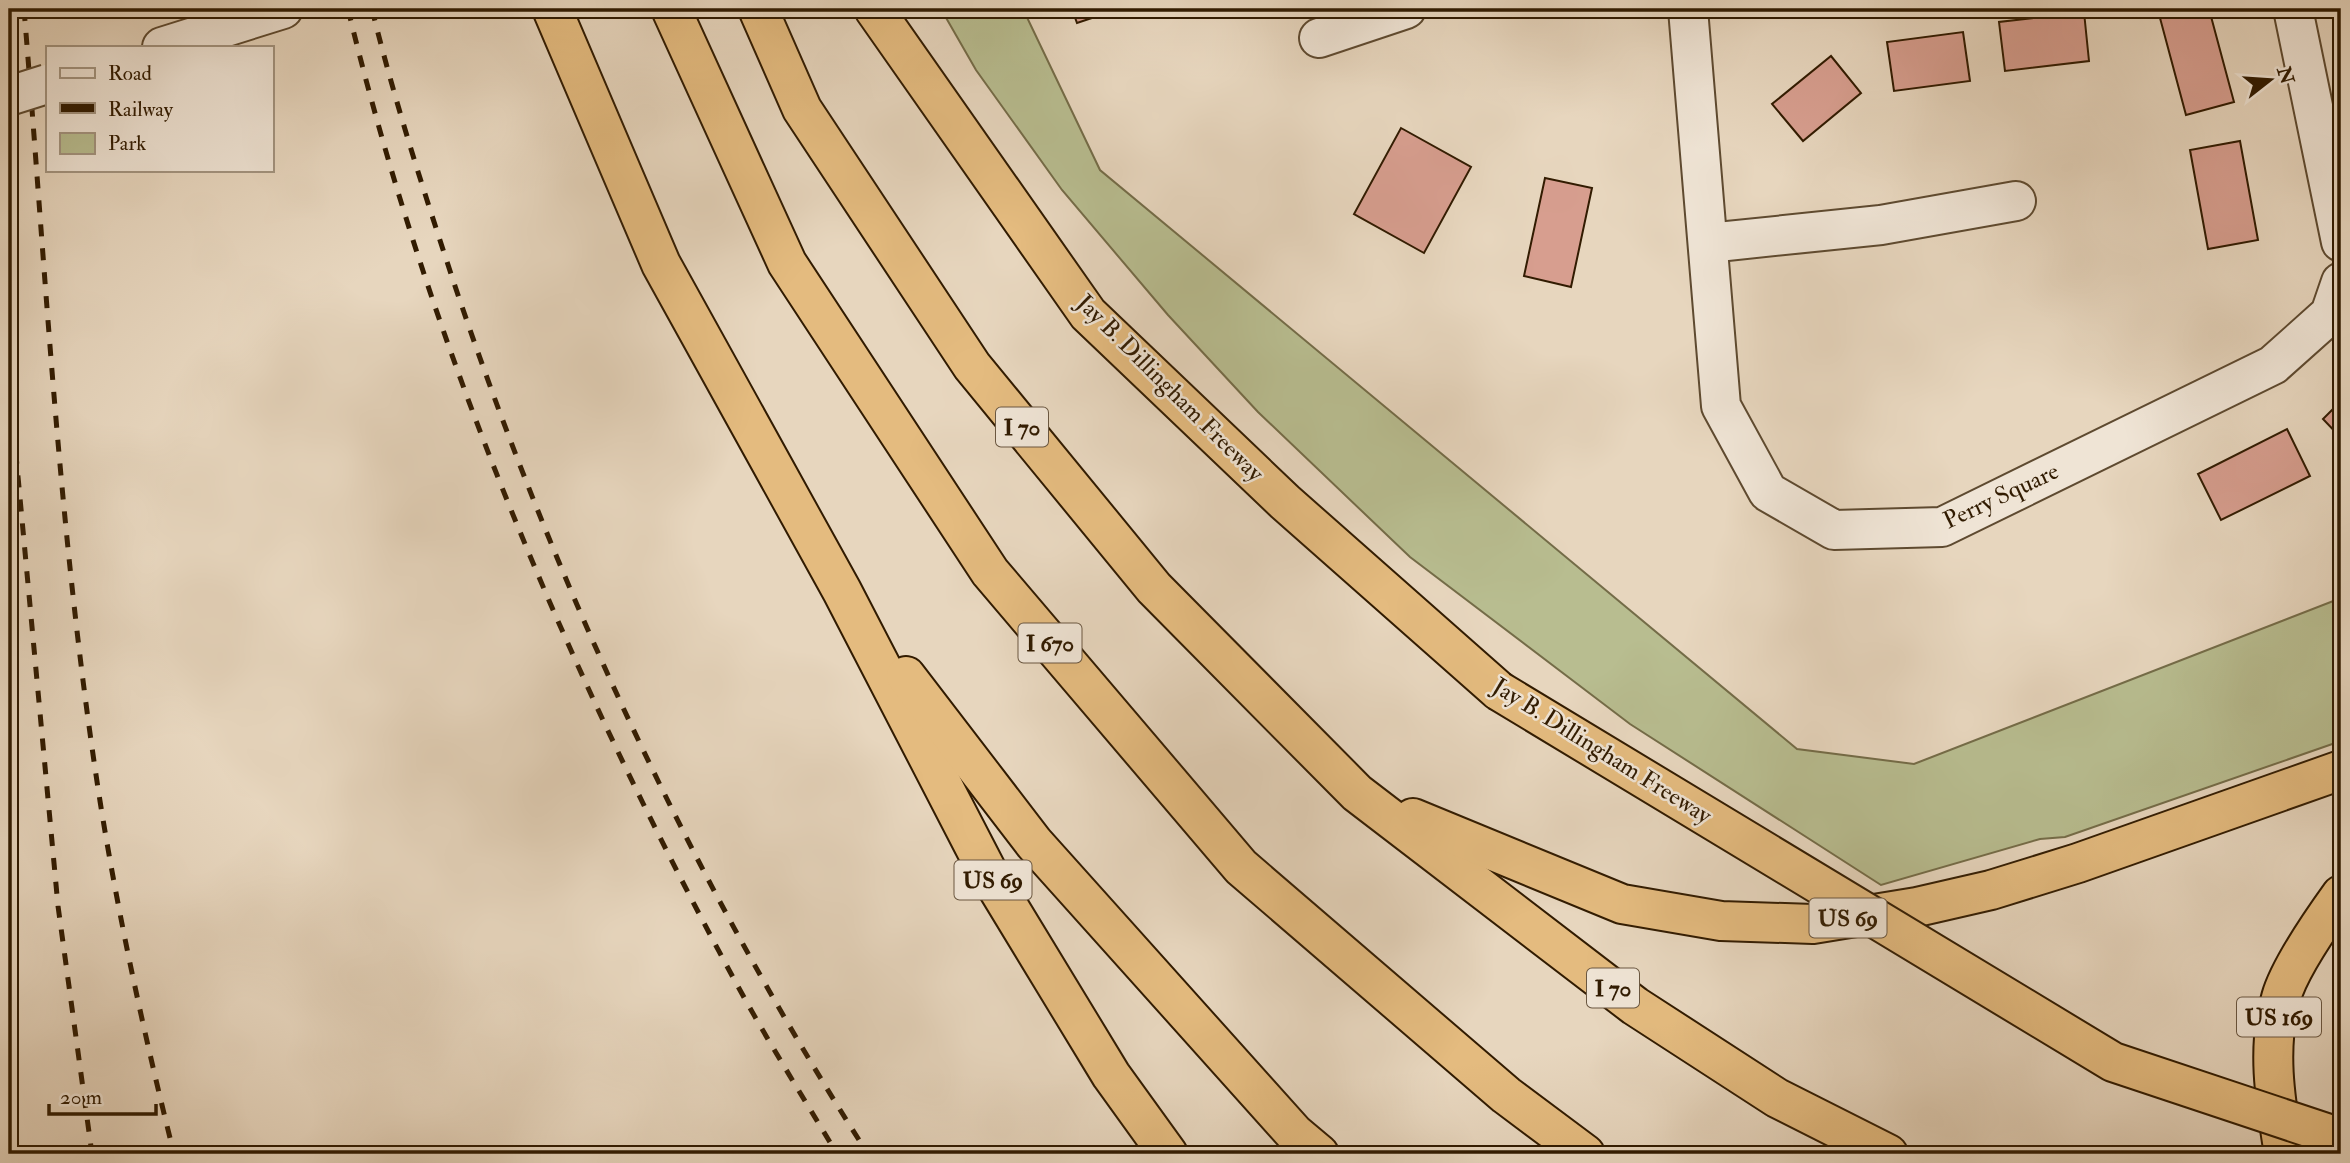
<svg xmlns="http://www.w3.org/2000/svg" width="2350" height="1163" font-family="'IM FELL Double Pica',serif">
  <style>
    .green { fill: #b8bd90; stroke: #746c48; stroke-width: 2 }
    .building { fill: #d79e8f; stroke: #311b01; stroke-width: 2 }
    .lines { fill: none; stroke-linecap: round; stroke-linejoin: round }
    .minor-casing { stroke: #5e4a30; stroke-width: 42 }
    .highway-casing { stroke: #311b01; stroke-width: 42 }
    .minor { stroke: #efe4d5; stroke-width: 38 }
    .highway { stroke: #e4bb7f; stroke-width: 38 }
    .rail { stroke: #311b01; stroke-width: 5; stroke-dasharray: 12 12; stroke-linecap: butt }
    .minor-bridge-casing { stroke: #5e4a30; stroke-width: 42; stroke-linecap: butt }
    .highway-bridge-casing { stroke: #311b01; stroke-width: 42; stroke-linecap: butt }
    .minor-bridge { stroke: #efe4d5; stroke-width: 38 }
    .highway-bridge { stroke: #e4bb7f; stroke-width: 38 }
    .labels { text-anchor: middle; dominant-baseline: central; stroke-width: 5; stroke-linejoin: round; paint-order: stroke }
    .shield { fill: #efe4d5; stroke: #6a5741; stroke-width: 2 }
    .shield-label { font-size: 23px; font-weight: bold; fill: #311b01 }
    .street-label { font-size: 24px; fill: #311b01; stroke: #efe4d5 }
  </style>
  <rect width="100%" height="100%" fill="#e7d6be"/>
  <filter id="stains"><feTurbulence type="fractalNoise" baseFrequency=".00286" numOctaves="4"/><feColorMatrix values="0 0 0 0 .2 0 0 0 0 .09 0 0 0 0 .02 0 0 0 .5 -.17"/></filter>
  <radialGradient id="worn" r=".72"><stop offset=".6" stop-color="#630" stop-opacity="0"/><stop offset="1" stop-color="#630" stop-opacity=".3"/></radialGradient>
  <path class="green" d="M941,9H1023L1100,170L1797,749L1914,764L2341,598V741L2065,837L2040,839L1881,885L1630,724L1410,557L1258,412L1168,315L1062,190L976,70Z"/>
  <g class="building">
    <path d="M1072,9H1119L1077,23Z"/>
    <path d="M2194,9H2209L2234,102L2186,115L2160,18Z"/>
    <path d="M2084,12L2089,61L2005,71L1999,22Z"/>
    <path d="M1963,32L1970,81L1894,91L1887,42Z"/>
    <path d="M1831,56L1861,93L1803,141L1772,104Z"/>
    <path d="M1401,128L1471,167L1424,253L1354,214Z"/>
    <path d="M2240,141L2258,240L2208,249L2190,150Z"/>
    <path d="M1545,178L1592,188L1571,287L1524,276Z"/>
    <path d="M2341,401V438L2323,419Z"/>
    <path d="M2287,429L2310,476L2221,520L2198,474Z"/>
  </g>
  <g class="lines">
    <defs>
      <g id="minor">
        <path d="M1688,9L1721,406L1768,492L1834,530L1942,527L2273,365L2330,314L2341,282"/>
        <path d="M2293,9L2341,242"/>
        <path d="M1319,38L1406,9"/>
        <path d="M162,47L283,9"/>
        <path d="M1708,243L1881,225L2016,201"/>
      </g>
      <g id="highway">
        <path d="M552,9L661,264L842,591L987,871L1111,1075L1168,1154"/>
        <path d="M671,9L787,263L990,572L1241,867L1506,1095L1585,1154"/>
        <path d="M758,9L802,109L972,366L1154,588L1357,793L1635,1006L1777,1098L1888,1154"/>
        <path d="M874,9L1088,314L1285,502L1499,691"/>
        <path d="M906,676L1034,843L1294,1133L1319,1154"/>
        <path d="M1413,818L1622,904L1721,921L1813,924L1917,907L1991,890L2078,863L2341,770"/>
        <path d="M2284,1154C2276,1104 2266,1049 2281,998C2289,969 2323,920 2341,895"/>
      </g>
    </defs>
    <use href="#minor" class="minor-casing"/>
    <use href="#highway" class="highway-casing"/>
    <use href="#minor" class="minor"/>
    <use href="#highway" class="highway"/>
    <g class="rail">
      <path d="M24,9C46,273 59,539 100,801C119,920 145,1038 174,1154"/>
      <path d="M348,9C430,348 569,675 735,981C767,1040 803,1097 837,1154"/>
      <path d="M372,9C395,103 425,195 455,286C557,589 695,885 868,1154"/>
      <path d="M9,380L58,906L92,1154"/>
    </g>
    <defs>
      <path id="minor-bridge" d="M9,96L47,84"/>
      <path id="highway-bridge" d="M1499,691L2113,1062L2341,1138"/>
    </defs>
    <use href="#minor-bridge" class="minor-bridge-casing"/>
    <use href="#highway-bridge" class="highway-bridge-casing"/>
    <use href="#minor-bridge" class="minor-bridge"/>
    <use href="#highway-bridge" class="highway-bridge"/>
  </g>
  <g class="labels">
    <g class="shield">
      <rect x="996" y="407.5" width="52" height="39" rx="5"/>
      <rect x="1018.5" y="623.5" width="63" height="39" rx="5"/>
      <rect x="954.5" y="860.5" width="77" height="39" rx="5"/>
      <rect x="1809.5" y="898.5" width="77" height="39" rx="5"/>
      <rect x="1587" y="968.5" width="52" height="39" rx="5"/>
      <rect x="2237" y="997.5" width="84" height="39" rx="5"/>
    </g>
    <g class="shield-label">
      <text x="1022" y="427">I 70</text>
      <text x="1050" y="643">I 670</text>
      <text x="993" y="880">US 69</text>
      <text x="1848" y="918">US 69</text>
      <text x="1613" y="988">I 70</text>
      <text x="2279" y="1017">US 169</text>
    </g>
    <g class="street-label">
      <text transform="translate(1170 388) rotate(45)">Jay B. Dillingham Freeway</text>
      <text transform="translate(2001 496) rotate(-25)">Perry Square</text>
      <text transform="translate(1602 751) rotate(32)">Jay B. Dillingham Freeway</text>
    </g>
  </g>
  <rect width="2350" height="1163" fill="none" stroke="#e7d6be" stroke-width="35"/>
  <rect x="10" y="10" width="2329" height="1142" fill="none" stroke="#311b01" stroke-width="3.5"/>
  <rect x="18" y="18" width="2315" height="1128" fill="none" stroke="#311b01" stroke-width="2"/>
  <rect x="46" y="46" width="228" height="126" fill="#efe4d5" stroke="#a39480" stroke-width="2"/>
  <rect x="60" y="68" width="35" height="10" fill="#efe4d5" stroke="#a39480" stroke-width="2"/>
  <text x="108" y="80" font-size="21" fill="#311b01">Road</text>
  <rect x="60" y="103" width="35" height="10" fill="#311b01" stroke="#a39480" stroke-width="2"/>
  <text x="108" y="116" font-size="21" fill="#311b01">Railway</text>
  <rect x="60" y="133" width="35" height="21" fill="#b8bd90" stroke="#a39480" stroke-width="2"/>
  <text x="108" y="150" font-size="21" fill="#311b01">Park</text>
  <g transform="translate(2270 80) rotate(73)" stroke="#efe4d5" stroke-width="5" paint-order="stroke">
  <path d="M0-5L12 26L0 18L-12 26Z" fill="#311b01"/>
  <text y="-10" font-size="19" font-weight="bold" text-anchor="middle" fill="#311b01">N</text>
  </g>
  <path d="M49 1104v10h107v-10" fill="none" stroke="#311b01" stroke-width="3.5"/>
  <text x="60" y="1104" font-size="21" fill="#311b01" stroke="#efe4d5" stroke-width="5" paint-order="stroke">20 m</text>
  <rect width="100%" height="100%" filter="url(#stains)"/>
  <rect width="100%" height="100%" fill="url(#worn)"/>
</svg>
